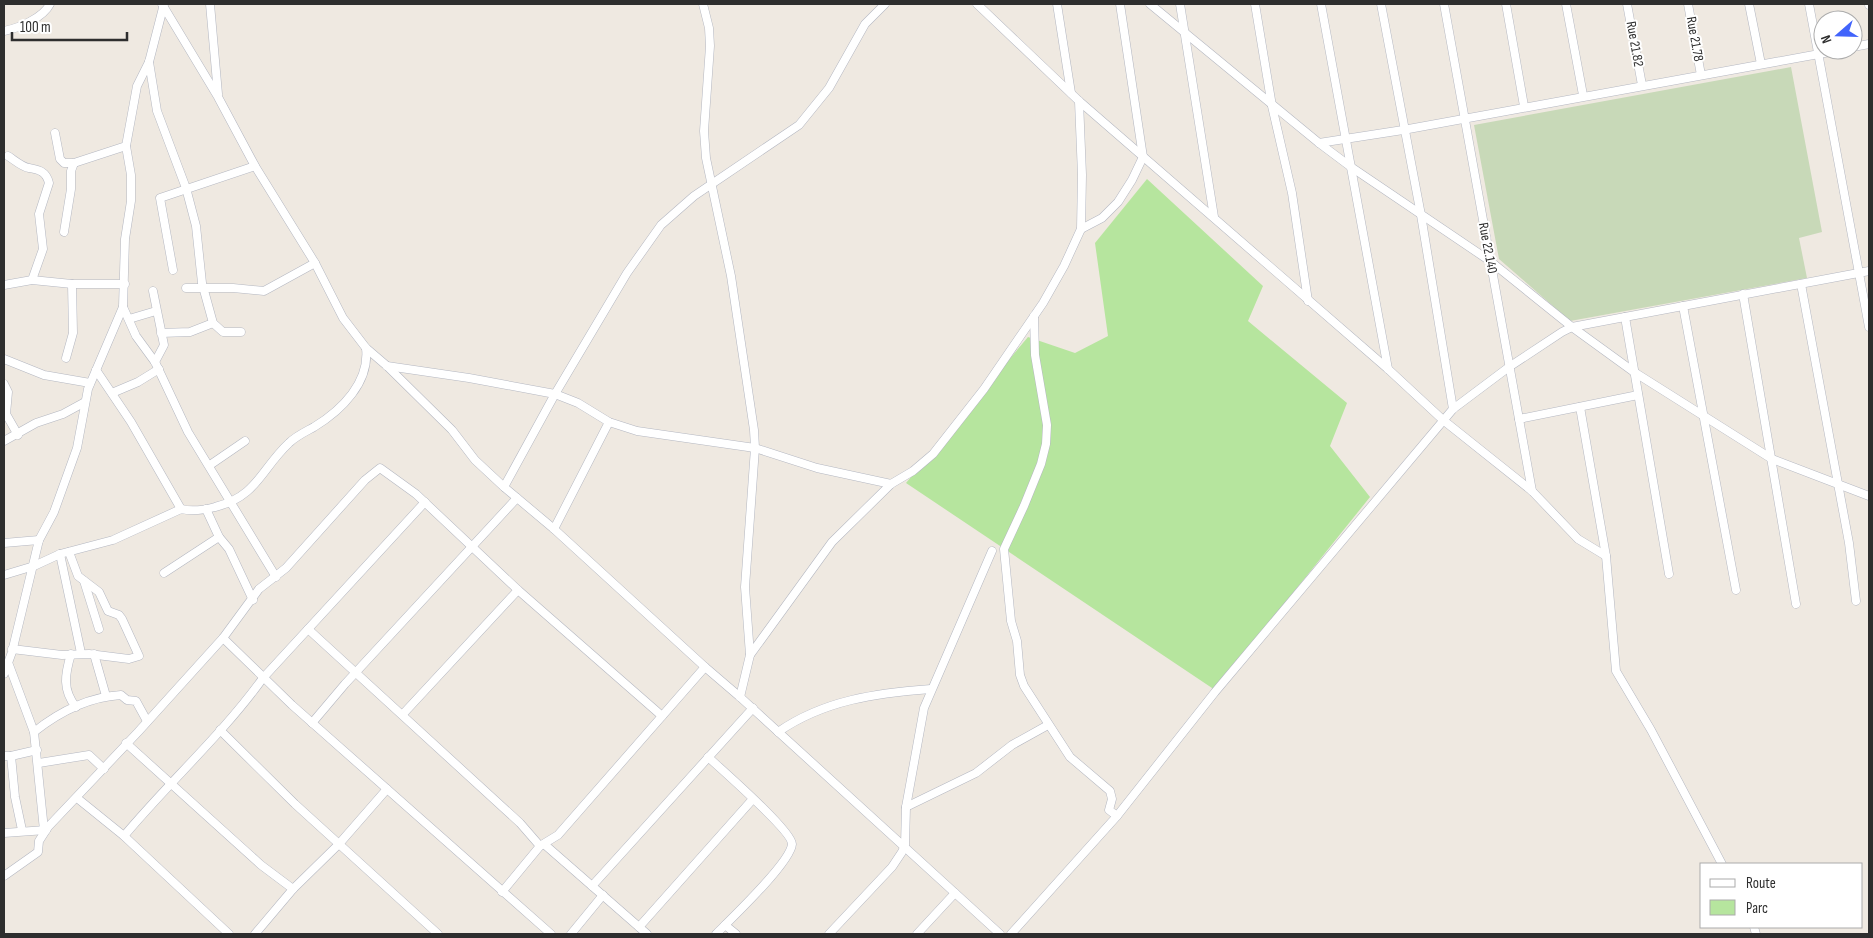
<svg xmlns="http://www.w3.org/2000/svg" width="1873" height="938" font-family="'Sofia Sans Condensed',sans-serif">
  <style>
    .green { fill: #b6e59e }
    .cemetery { fill: #c8d9b8 }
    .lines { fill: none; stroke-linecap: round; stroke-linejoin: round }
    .minor-casing { stroke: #b4b7c1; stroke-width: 9 }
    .minor { stroke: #fff; stroke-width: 8 }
    .labels { text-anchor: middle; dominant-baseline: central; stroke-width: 4; stroke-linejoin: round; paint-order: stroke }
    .street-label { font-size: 14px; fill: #2e2e2e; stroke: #fff }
  </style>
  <rect width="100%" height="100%" fill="#efe9e1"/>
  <path class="green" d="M1147,179L1263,286L1248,321L1347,403L1330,446L1370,497L1215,690L906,483L1028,337L1075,353L1108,336L1095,243Z"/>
  <path class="cemetery" d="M1791,67L1822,232L1799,238L1807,278L1570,321L1499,259L1474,125Z"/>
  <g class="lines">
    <defs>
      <g id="minor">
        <path d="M162,4L218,97L255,166L315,263L343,318L366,348L387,366L452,430L475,460L504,487L554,529L705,667L740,697L1000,934"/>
        <path d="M210,4L218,94"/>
        <path d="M703,4L709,28L710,46L704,131L706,158L731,276L754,430L755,448L745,587L750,655L740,697"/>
        <path d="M977,4L1079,101L1388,369L1443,420L1532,491L1578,539L1606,556"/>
        <path d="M1057,4L1071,93"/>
        <path d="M1150,4L1319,143L1351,167L1490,261L1572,327L1634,372L1772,459L1869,496"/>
        <path d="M1180,4L1214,217"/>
        <path d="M1255,4L1272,106L1292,193L1308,301"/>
        <path d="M1321,4L1388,369"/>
        <path d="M1381,4L1421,215L1453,409"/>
        <path d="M1444,4L1532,491"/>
        <path d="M1506,4L1524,106"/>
        <path d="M1566,4L1583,95"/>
        <path d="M1627,4L1642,85"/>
        <path d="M1688,4L1701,75"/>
        <path d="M1749,4L1761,64"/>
        <path d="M1809,4L1869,327"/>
        <path d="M1869,4V5"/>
        <path d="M4,31C19,28 43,18 50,4"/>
        <path d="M1853,47L1869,44"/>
        <path d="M149,62L157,111L186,188L196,226L202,283L213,323L223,332H241"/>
        <path d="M55,133L60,159L64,163H74L126,146"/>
        <path d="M1319,143L1403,130L1841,50"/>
        <path d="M8,156C13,159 22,167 29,168C39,170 46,171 49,183L39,214L43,249L32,280"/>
        <path d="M1081,229L1102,218L1118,202L1132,180L1143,157L1120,4"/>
        <path d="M64,232L71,189V171L74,163"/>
        <path d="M173,270L160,198L255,166"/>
        <path d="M1801,284L1849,543L1856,601"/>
        <path d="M4,285L32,280L72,284H125"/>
        <path d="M186,288H233L264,291L315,263"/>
        <path d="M153,291L164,345L155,362"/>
        <path d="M1743,294L1796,604"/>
        <path d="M1683,306L1736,590"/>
        <path d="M123,307L136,336L155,362L188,432L276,577"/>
        <path d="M1034,316L1035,355L1047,425L1046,444L1041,464L1024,506L1004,549L1011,621L1017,641L1020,675L1024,686L1070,757L1110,791L1112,799L1109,810L1117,816"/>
        <path d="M1625,317L1669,574"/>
        <path d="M129,319L156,311"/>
        <path d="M161,333L190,332L213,323"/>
        <path d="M66,358L73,333L72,284"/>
        <path d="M4,359L44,375L90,383"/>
        <path d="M387,366L469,378L555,394L578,403L609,422L637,431L755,448L817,468L891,484"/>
        <path d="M96,370L131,422L181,509"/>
        <path d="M4,384L8,392L6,414L18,435"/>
        <path d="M112,393L138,382L159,369"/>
        <path d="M1580,407L1606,556L1616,671L1651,730L1722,864"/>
        <path d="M1519,419L1638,395"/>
        <path d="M4,441L36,423L63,414L85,402"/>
        <path d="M210,465L245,441"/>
        <path d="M504,487L555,394L627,273L661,225L694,196L799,125L829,88L865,24L885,4"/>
        <path d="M206,509L219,537L229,549L253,600"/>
        <path d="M554,529L609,422"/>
        <path d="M4,543L39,540"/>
        <path d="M60,554L81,653"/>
        <path d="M164,573L219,537"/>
        <path d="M4,575L34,566L60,554L113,540L181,509C193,512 204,510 215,507C257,497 261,469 289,443C296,436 305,432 314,427C342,410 370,382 366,348"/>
        <path d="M84,581L99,629"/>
        <path d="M308,629L520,823L540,846"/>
        <path d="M223,638L292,705L551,934"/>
        <path d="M12,649L62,655L89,654L129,659L139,656L122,619L119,615L108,611L99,592L78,576L69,552"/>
        <path d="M71,654C65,674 62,690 76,707"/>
        <path d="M94,654L106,696"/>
        <path d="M750,655L832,542L891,484L913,471L933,454L984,389L1043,303L1064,266L1081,229L1082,175L1079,101"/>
        <path d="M9,665L34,732L44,830"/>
        <path d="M4,674L12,652L39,540L54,512L77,448L88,389L123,307L125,239L131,201V175L126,146L137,86L149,62L164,4"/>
        <path d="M403,714L518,590"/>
        <path d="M312,723L345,684L517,498"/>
        <path d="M220,730L295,804L438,934"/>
        <path d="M34,732C59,712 89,697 121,695L127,700L136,701L147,721"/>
        <path d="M778,732C824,700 877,693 931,689"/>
        <path d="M126,743L261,865L293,889"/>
        <path d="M4,756H11L15,797L22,830"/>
        <path d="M11,756L37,750"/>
        <path d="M708,757C721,769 792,831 792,844C791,862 731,919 716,934"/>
        <path d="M39,763L89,755L104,769"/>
        <path d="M77,798L124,836C169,782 222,735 263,678L425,502"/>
        <path d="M906,807L976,773L1012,745L1048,725"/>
        <path d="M4,833L46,830"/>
        <path d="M124,836L229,934"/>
        <path d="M544,844L647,934"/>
        <path d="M4,876L38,852L39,841L48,827L138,732L223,638L259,589L286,568L365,480L380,468L416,494L518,590L662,716"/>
        <path d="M592,886L753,708"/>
        <path d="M502,892L540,846L558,835L705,667"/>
        <path d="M725,925L736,934"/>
        <path d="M639,927L752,800"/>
        <path d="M1754,927L1756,934"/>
        <path d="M255,934L293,889L339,844L387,789"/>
        <path d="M571,934L603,895"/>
        <path d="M829,934L892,867L902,852L905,845L906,807L924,708L992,551"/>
        <path d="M917,934L955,893"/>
        <path d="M1011,934L1117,816L1215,692L1453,409L1509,367L1562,332L1572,327L1869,271"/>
      </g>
    </defs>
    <use href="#minor" class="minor-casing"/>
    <use href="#minor" class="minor"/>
  </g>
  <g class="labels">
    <g class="street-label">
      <text transform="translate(1695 39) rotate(80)">Rue 21.78</text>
      <text transform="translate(1635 44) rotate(80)">Rue 21.82</text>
      <text transform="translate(1488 248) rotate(79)">Rue 22.140</text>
    </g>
  </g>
  <rect width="1873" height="938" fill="none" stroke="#2e2e2e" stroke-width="10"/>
  <rect x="1700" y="863" width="162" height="65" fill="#ffffff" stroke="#ababab"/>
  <rect x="1710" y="879" width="25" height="8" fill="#ffffff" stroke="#ababab"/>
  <text x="1746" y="888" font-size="15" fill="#2e2e2e">Route</text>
  <rect x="1710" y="900" width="25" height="15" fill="#b6e59e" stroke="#ababab"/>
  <text x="1746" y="913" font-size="15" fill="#2e2e2e">Parc</text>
  <g transform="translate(1838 35) rotate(250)"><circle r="24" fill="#ffffff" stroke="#ababab"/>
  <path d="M0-4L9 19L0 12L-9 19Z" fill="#4264fb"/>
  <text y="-8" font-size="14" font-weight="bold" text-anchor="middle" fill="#2e2e2e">N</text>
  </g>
  <path d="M12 32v8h115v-8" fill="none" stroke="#2e2e2e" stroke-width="2.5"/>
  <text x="20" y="32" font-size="15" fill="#2e2e2e" stroke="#ffffff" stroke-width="4" paint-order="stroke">100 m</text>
</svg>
